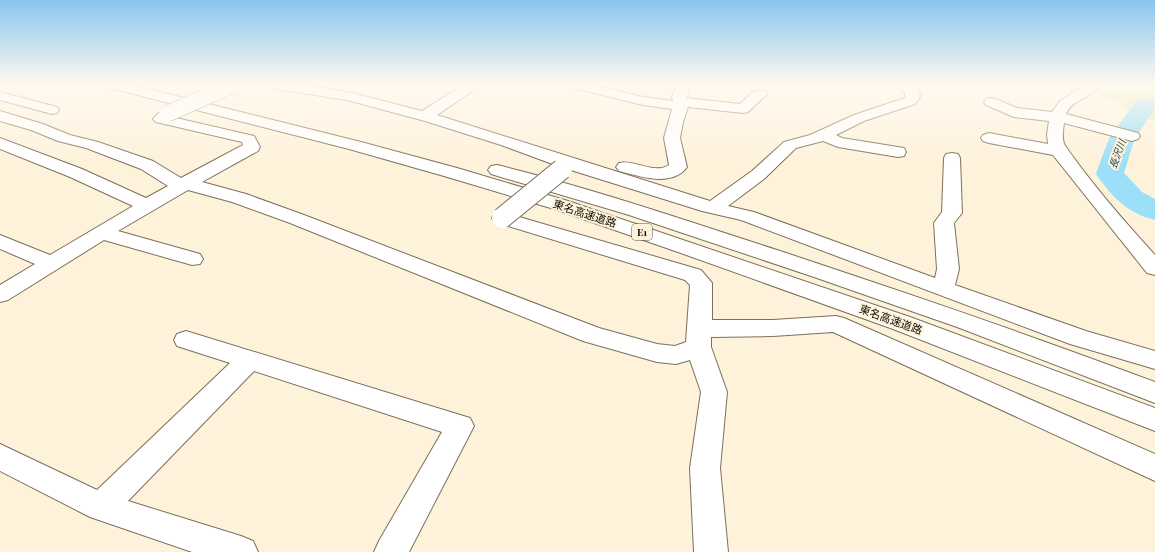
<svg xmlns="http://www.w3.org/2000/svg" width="1155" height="552" font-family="'Playfair Display','Noto Sans JP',serif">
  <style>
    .green { fill: #dfecbb }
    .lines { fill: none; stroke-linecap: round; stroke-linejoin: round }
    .river { fill: #9bdff8; fill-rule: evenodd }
    .street-casing { stroke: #7a705b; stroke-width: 2 }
    .highway-casing { stroke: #7a705b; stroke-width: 2 }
    .street { fill: #fff; fill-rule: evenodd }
    .highway { fill: #fff; fill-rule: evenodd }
    .street-bridge-far1-casing { stroke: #7a705b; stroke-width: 17; stroke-linecap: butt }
    .street-bridge-casing { stroke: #7a705b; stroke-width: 22; stroke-linecap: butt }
    .street-bridge-far1 { stroke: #fff; stroke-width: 16 }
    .street-bridge { stroke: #fff; stroke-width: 20 }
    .labels { text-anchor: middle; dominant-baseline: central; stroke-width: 4; stroke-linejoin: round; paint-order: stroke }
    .far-water-label { font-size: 10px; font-style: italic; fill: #224a57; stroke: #fef2db }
    .shield { fill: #fef2db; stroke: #585246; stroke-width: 1 }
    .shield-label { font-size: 10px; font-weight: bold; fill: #110d06 }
    .street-label { font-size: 11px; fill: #110d06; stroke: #fef2db }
  </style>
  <rect width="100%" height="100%" fill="#fef2db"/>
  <path class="green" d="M1091,85H1155V122L1128,110L1120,102L1100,96L1101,91Z"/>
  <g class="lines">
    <path class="river" d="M1145,98L1153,100L1155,108L1135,138L1124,173L1142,192L1155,199V220C1127,213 1112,197 1096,174L1109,138L1137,100Z"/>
    <defs>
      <g id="street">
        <path d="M270,85H304L348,92L422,111L463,85H479L477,88L437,115L710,201L752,171L784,142L810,135L854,115L905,98V93L897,85H913L919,91L920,97L915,104L864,121L836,135L842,138L904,148L906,152L904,156L898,157L838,147L823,141L796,148L764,179L728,206L754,212L935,278L937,269L934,223L942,212L944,158L946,154L952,153L958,154L960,158L962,213L954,223L959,269L955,285L1086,331L1155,351V369L1070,344L741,220L702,211L558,166L501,145L425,121L347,100L277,89L272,88Z"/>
        <path d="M571,85H595L643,97L673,101L672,97L676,85H690L687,98L740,104C747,97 754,88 765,91L767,94L748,112L743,113L688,107L683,122L680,138L687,167C672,188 639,176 619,171L616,167L619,163C635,159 654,175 669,165L664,138L672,109L643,105L573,88Z"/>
        <path d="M1085,85H1101C1092,98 1072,99 1066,114L1138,133L1140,136L1138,139L1132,141L1064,123C1063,130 1061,141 1066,147C1091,183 1124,221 1155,255V275L1147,273L1053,155L989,143L983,141L981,138L983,135L989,133L1048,144L1047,134L1049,121L1014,117L986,105L984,102L986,99L991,98L996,99L1017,108L1052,112L1060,101Z"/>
        <path d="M0,92L57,107L59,110L57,113L52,114L0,100Z"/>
        <path d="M167,109L172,111L175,114L172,117L254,136L260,147L258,151L202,182L246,194L304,215L599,328L657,344L675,346L686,342L690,285L685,280L495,222L492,218L495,214L502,212L509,214L701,270L712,283V320H773L836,316L844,318L1155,454V481L833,332L773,336L711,337V347L727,392L720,468L728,552H694L690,468L701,392L690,360L676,364L657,362L583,341L290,223L232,202L188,190L118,231L200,254L203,259L200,264L192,265L104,240L8,300L0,302V285L35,264L0,249V235L50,255L133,206L70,177L0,149V138L82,169L146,198L168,186L141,169L86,148L58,141L31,130L0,121V111L43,124L70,135L98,142L153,161L181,178L243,145L242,142L156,122L153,119C157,114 161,111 167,109Z"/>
        <path d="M186,331L470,418L474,426L409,552H374L379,541L442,432L254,371L128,501L241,536L253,541L258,552H192L90,517L0,471V444L97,490L230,363L177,346L174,340L177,334Z"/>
      </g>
      <g id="highway">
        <path d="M108,85H132L361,142L457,168L568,201L910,317L1155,408V431L893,329L678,252L554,209L444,176L349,149L110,88Z"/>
        <path d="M497,165C591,188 684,220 777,250C904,292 1030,335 1155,382V403L957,327L814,277L629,215L491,174L488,170L491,166Z"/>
      </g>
    </defs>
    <use href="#street" class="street-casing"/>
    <use href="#highway" class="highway-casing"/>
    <use href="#street" class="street"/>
    <use href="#highway" class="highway"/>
    <defs>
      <path id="street-bridge-far1" d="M167,114L232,85"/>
      <path id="street-bridge" d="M502,218L562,169"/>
    </defs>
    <use href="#street-bridge-far1" class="street-bridge-far1-casing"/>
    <use href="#street-bridge" class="street-bridge-casing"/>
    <use href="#street-bridge-far1" class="street-bridge-far1"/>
    <use href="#street-bridge" class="street-bridge"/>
  </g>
  <linearGradient id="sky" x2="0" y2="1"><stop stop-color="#89c5ee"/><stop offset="0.52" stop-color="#fff9ef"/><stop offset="1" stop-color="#fff9ef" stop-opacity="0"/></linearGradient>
  <rect width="1155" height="162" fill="url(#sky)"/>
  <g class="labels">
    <g class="far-water-label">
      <text transform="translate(1117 154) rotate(-70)">長沢川</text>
    </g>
    <rect class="shield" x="632" y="224" width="20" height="16" rx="3"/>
    <g class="shield-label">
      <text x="642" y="232">E1</text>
    </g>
    <g class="street-label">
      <text transform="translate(585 213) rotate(18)">東名高速道路</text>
      <text transform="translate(891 319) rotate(20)">東名高速道路</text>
    </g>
  </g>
</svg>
